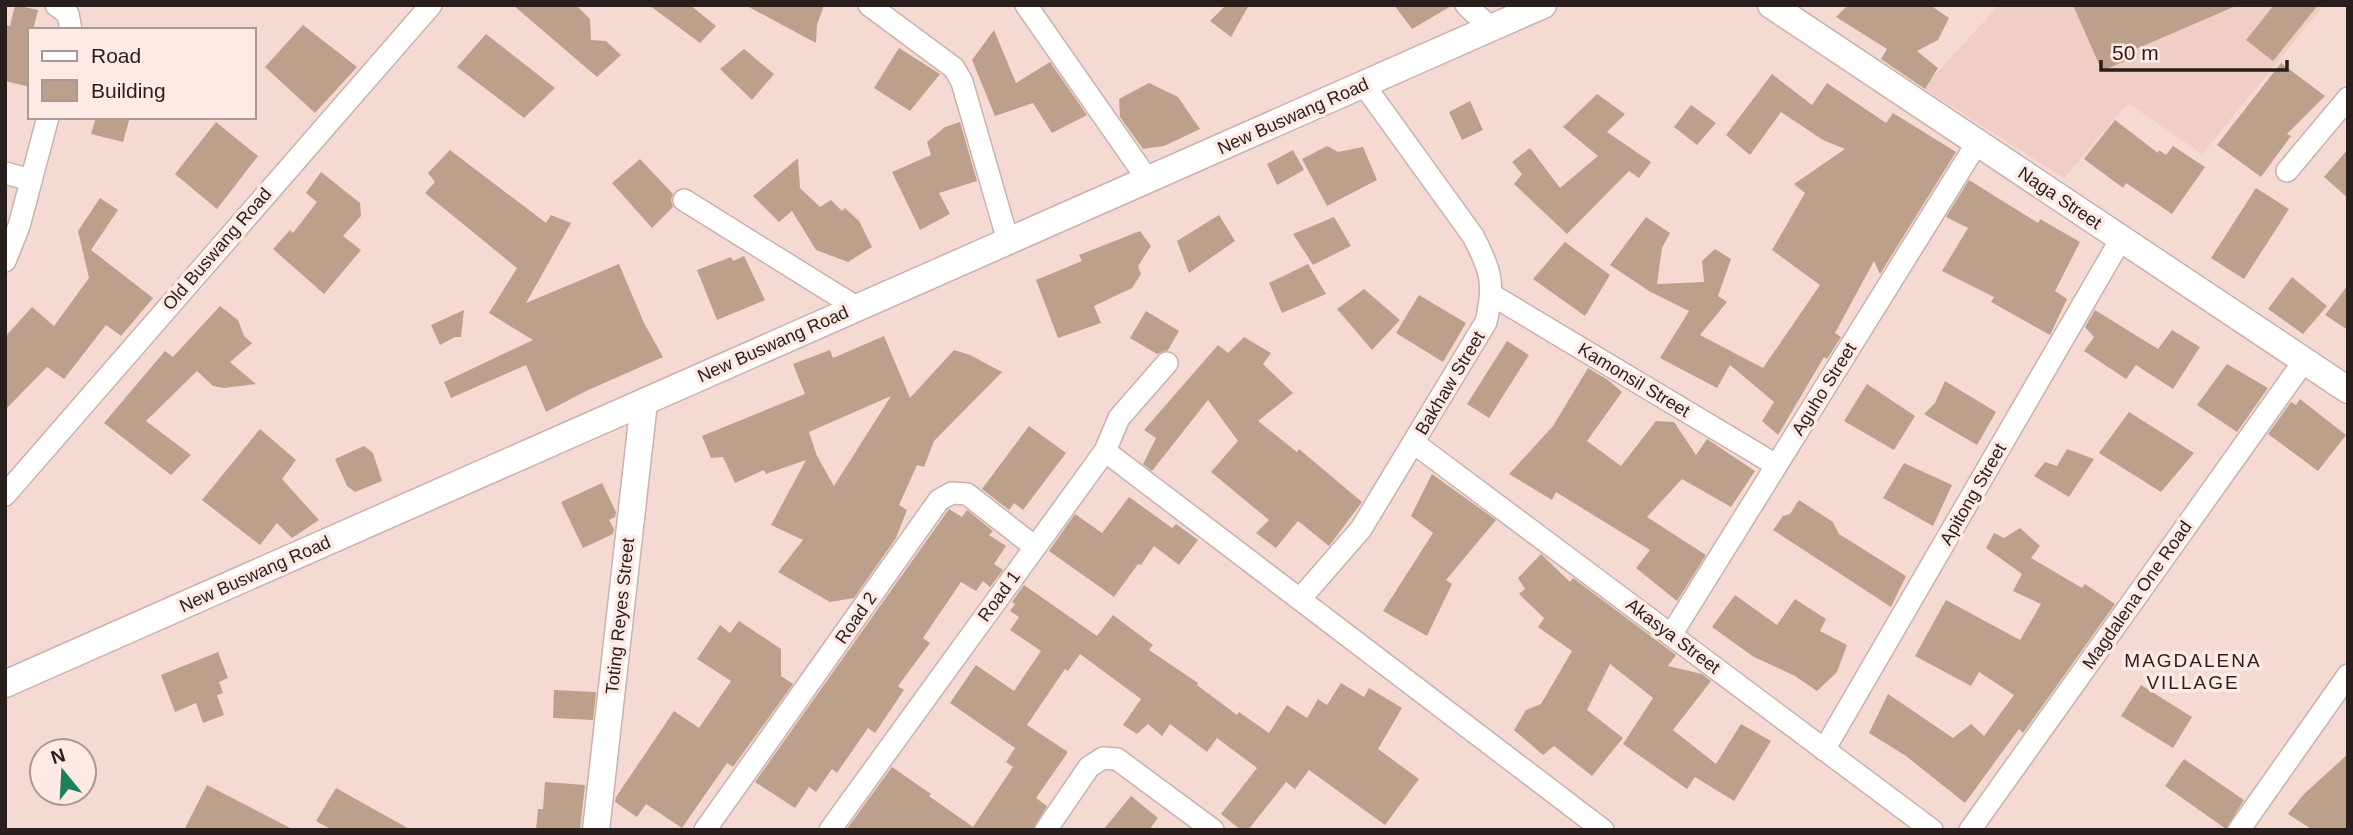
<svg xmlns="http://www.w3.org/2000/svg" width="2353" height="835" font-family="Arial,sans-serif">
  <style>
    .built { fill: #f0cdc5 }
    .building { fill: #bda08b; fill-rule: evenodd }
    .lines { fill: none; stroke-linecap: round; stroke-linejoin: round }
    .minor-casing { stroke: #cbb1ab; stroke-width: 24 }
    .tertiary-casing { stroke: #cbb1ab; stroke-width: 29 }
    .minor { stroke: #fff; stroke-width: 21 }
    .tertiary { stroke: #fff; stroke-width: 26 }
    .labels { text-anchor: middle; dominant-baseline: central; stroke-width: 7; stroke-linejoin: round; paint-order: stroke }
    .street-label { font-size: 18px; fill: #281f1c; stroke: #ffe9e4 }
    .neighbourhood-label { font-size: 19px; letter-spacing: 2px; fill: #281f1c; stroke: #ffe9e4 }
  </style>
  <rect width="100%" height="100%" fill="#f5dad4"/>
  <path class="built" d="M1999,5H2324L2202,154L2128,103L2064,178L1923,88Z"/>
  <g class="building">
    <path d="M15,5L38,10L33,30H30V87L5,81V25L10,26Z"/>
    <path d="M513,5H576L590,19L591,40L606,41L621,55L597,77Z"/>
    <path d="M649,5H690L716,26L700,43Z"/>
    <path d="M745,5H824L817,25L816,43Z"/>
    <path d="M1226,5H1249L1231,37L1210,21Z"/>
    <path d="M1394,5H1453L1412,29Z"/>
    <path d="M1848,5H1930L1949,18L1938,40L1917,51L1938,68L1925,89L1881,59L1887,49L1836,17Z"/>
    <path d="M2073,5H2238L2129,52L2132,58L2102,71Z"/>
    <path d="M2274,5H2318L2273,61L2246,40Z"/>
    <path d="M303,25L357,67L315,113L265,67Z"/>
    <path d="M994,30L1016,83L1050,62L1087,115L1052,133L1033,103L995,116L972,60Z"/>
    <path d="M486,34L555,88L524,118L457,67Z"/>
    <path d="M899,48L940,74L910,111L874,88Z"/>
    <path d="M744,49L774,74L752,100L720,69Z"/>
    <path d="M2281,63L2325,96L2287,134L2291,136L2261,177L2217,145Z"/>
    <path d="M1772,74L1812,105L1827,83L1886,123L1893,113L1956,152L1880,274L1874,261L1835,333L1841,337L1827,359L1824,357L1778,435L1762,421L1774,402L1730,365L1717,388L1660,358L1689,311L1649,291L1610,265L1646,217L1670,233L1662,248L1657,284L1704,282L1702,261L1715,249L1731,259L1718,296L1727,302L1700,335L1763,368L1820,285L1772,250L1805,193L1794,184L1845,149L1823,140L1781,112L1750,155L1726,135Z"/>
    <path d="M1149,83L1178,97L1200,129L1164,146L1143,149L1120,117L1119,99Z"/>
    <path d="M1597,94L1625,114L1607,132L1651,162L1639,178L1629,171L1567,234L1514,184L1522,174L1512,162L1530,148L1560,188L1598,156L1563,127Z"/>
    <path d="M1470,101L1483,130L1462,140L1449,112Z"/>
    <path d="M1691,105L1716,123L1697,145L1674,127Z"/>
    <path d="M96,117H130L123,142L91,134Z"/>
    <path d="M2115,120L2158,153L2159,150L2166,155L2173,146L2205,167L2172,214L2126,183L2123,188L2084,159Z"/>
    <path d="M216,122L258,156L217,209L175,174Z"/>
    <path d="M960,122L977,181L939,193L950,214L920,230L892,172L931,155L927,142L945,127Z"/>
    <path d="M1327,146L1338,152L1363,147L1377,180L1327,206L1302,159Z"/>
    <path d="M2348,149V198L2324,177Z"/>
    <path d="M450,150L546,223L551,215L571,223L526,303L619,264L644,323L663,357L586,391L546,412L526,365L451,398L444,382L533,340L489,313L517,268L425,193L435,182L428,173Z"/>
    <path d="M1293,150L1304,170L1277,185L1267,164Z"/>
    <path d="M798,158L800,188L820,207L831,200L842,211L845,208L859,221L872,247L848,262L816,250L792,211L779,222L753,196Z"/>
    <path d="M640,159L673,194L671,200L673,207L652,228L612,183Z"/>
    <path d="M321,172L360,203L361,216L343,236L361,250L324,294L273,249L290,230L293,233L317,202L306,193Z"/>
    <path d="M1969,180L2038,223L2040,219L2080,242L2055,291L2067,299L2050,335L1991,302L1994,297L1942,271L1968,228L1946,217Z"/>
    <path d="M2256,188L2289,209L2244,279L2211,258Z"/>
    <path d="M100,198L118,210L91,250L153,298L121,336L106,325L64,379L47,367L5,410V337L32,307L54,326L89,278L78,231Z"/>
    <path d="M1219,215L1235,241L1189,273L1177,241Z"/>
    <path d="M1334,217L1351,246L1313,265L1293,234Z"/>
    <path d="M1140,231L1151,246L1138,266L1141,274L1132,288L1094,306L1101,323L1058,338L1036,280L1082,261L1079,255Z"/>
    <path d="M1565,242L1610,275L1585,316L1533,279Z"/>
    <path d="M744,256L765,300L717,320L697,270L731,257L733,261Z"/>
    <path d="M1308,264L1326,294L1282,313L1269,283Z"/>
    <path d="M2292,277L2327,306L2303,334L2268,309Z"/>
    <path d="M2348,285V330L2325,315Z"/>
    <path d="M1364,289L1400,320L1372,350L1337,309Z"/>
    <path d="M1419,295L1466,323L1443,362L1396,333Z"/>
    <path d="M220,306L238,320L244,336L252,343L230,362L256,384L224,388L213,386L197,371L146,421L191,455L171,475L104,423L165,351L173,357Z"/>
    <path d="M464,310L461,337H455L440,345L431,325Z"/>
    <path d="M2095,310L2158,349L2172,330L2200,347L2173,389L2136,365L2126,379L2084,351L2094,337L2085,327Z"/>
    <path d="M1146,311L1179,331L1168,350L1157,354L1130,338Z"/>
    <path d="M884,336L910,398L954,350L970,355L1002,372L934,441L924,467L917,465L899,505L907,510L896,538L854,598L830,602L778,572L803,540L771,525L806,460L766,474L764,470L735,483L723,457L711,458L702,436L805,394L793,364L830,350L833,358ZM891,396L834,486L817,456L809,432Z"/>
    <path d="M1244,337L1271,353L1263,364L1293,393L1258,421L1297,452L1299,449L1362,502L1329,546L1298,521L1276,548L1256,533L1269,520L1211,472L1238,441L1208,400L1152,471L1143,464L1156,438L1144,430L1218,345L1228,353Z"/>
    <path d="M1507,341L1529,355L1489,418L1467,404Z"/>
    <path d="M2227,364L2268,388L2237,432L2197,405Z"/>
    <path d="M1588,368L1608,380L1622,392L1587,441L1621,466L1656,421L1674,422L1696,455L1707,439L1755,471L1731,507L1682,479L1647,517L1706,555L1677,601L1636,568L1650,550L1556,492L1552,500L1509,474L1553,426Z"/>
    <path d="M1945,381L1996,412L1977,445L1924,414L1935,403Z"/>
    <path d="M1867,384L1915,416L1894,450L1844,421Z"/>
    <path d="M2300,399L2346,435L2318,471L2268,434L2291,402L2296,405Z"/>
    <path d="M2129,412L2194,453L2161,492L2099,453Z"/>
    <path d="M1029,426L1066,453L1023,510L1014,503L1009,510L982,489Z"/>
    <path d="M260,429L296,460L282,479L319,520L292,538L277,523L260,545L202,500Z"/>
    <path d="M364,446L373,453L382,481L355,492L347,486L335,459Z"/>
    <path d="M2067,449L2094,459L2069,497L2034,476L2045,462L2057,466Z"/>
    <path d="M1904,463L1952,485L1933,526L1883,498Z"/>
    <path d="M1432,474L1496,520L1446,580L1452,584L1427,636L1383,611L1433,533L1411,516Z"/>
    <path d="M602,483L616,512L615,517L609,520L614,529L613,534L583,548L561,502Z"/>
    <path d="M1129,497L1172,528L1176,524L1198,540L1179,565L1154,546L1141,565L1138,564L1114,597L1049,551L1075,514L1102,533Z"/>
    <path d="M1799,500L1833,522L1839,534L1906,576L1891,607L1773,530L1783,516L1790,514Z"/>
    <path d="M949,509L962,517L967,510L993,531L989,535L1006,546L994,564L1003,570L990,587L983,581L976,591L961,582L923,638L930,643L898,686L904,690L875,733L868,728L837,773L832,769L816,792L809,787L795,808L755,782Z"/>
    <path d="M2020,528L2040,546L2031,558L2082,588L2085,584L2115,604L2023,733L2019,729L1965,803L1906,756L1869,733L1888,694L1953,738L1971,724L1984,736L2014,695L1979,672L1971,686L1915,656L1946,600L2020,640L2041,604L2013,591L2022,574L1986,548L1994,533L2004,538Z"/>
    <path d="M1541,554L1570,582L1573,578L1676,655L1668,666L1702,674L1711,681L1673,730L1716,764L1741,724L1771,741L1734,801L1695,777L1687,789L1623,744L1653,698L1610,664L1587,710L1623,738L1592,776L1554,746L1543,755L1514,730L1526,710L1541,704L1572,651L1538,627L1544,618L1519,594L1525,589L1518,578Z"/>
    <path d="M1024,585L1097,636L1113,615L1153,645L1149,650L1198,683L1197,685L1237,715L1239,712L1269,733L1287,705L1307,718L1318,699L1327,705L1341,683L1364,697L1369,688L1402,708L1378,749L1419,779L1385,825L1309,770L1295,789L1286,782L1248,830H1241L1221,814L1257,768L1217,738L1207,752L1170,724L1162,736L1148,724L1137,734L1123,725L1141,699L1080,654L1068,671L1065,669L1027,725L1068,752L1036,798L1047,806L1033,830H846L892,767L931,794L929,796L973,827L1013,767L1006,762L1015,748L950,703L976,665L1014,691L1041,651L1010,630L1019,617L1010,611L1015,604L1012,602Z"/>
    <path d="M1735,595L1777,625L1795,599L1826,619L1820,631L1847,645L1837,672L1817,691L1795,676L1754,657L1712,627Z"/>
    <path d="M739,621L781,649V676L793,684L733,767L727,763L682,828L646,804L637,817L615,802L616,797L674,711L699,728L731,681L697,659L720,625L730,633Z"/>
    <path d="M218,652L228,678L219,682L223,693L217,695L224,715L203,723L196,703L175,712L161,675Z"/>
    <path d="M2141,685L2192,717L2173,748L2121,716Z"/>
    <path d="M554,690L596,692L593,720L553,718Z"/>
    <path d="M2348,754V830H2313L2288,814L2304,794Z"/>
    <path d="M2184,759L2244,800L2226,829L2165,786Z"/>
    <path d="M545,782L585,785L580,830H536L538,809H543Z"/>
    <path d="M207,785L294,830H184Z"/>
    <path d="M336,788L411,830H332L316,821Z"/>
    <path d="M1131,796L1158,818L1149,830H1103Z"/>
  </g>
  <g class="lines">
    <defs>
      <g id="minor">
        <path d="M56,5L68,14L71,30"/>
        <path d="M869,5L954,68L962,82L1008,241"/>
        <path d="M1026,5L1148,180"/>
        <path d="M1466,5L1491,28"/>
        <path d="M2287,171L2348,98"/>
        <path d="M5,173L31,180"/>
        <path d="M684,200L856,307"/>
        <path d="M5,261L19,226L48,117"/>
        <path d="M1492,295L1776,465"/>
        <path d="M1414,443L1932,830"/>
        <path d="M1105,451L1603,830"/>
        <path d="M5,495L431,5"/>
        <path d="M1300,599L1361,529L1486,322C1495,284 1491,270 1473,236L1364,85"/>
        <path d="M1671,635L1977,143"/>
        <path d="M1824,750L2121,239"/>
        <path d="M705,830L939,500L952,493L967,494L1035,547"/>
        <path d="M830,830L1105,451L1119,418L1167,363"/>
        <path d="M1046,830L1089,767L1103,758L1117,759L1213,830"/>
        <path d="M1970,830L2304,361"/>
        <path d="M2239,830L2348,675"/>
      </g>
      <g id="tertiary">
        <path d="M1771,5L2348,390"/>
        <path d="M5,684L1543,5"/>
        <path d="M596,830L644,402"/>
      </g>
    </defs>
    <use href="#minor" class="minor-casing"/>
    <use href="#tertiary" class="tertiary-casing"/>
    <use href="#minor" class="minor"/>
    <use href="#tertiary" class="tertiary"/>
  </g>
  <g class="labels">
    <g class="street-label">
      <text transform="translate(1293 116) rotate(-24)">New Buswang Road</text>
      <text transform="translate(2060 198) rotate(34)">Naga Street</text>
      <text transform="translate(217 249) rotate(-49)">Old Buswang Road</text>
      <text transform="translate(773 344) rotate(-24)">New Buswang Road</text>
      <text transform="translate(1634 380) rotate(31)">Kamonsil Street</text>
      <text transform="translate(1450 383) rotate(-59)">Bakhaw Street</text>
      <text transform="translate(1824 389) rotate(-58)">Aguho Street</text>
      <text transform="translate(1973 494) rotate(-60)">Apitong Street</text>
      <text transform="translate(255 574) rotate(-24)">New Buswang Road</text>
      <text transform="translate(2137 595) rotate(-55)">Magdalena One Road</text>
      <text transform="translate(999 596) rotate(-54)">Road 1</text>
      <text transform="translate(620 616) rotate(-84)">Toting Reyes Street</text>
      <text transform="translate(856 618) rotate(-55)">Road 2</text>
      <text transform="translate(1673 636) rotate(37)">Akasya Street</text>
    </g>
    <g class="neighbourhood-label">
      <text x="2193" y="660">MAGDALENA<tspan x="2193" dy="22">VILLAGE</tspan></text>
    </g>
  </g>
  <rect width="2353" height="835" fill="none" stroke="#281f1c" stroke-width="14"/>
  <rect x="28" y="28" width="228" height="91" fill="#ffe9e4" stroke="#a99894" stroke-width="2"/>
  <rect x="42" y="51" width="35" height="10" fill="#ffffff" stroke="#a99894" stroke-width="2"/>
  <text x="91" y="63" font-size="21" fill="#281f1c">Road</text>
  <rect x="42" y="80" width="35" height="21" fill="#bda08b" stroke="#a99894" stroke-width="2"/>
  <text x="91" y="98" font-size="21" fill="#281f1c">Building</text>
  <g transform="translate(63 772) rotate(342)"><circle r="33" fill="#ffe9e4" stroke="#a99894" stroke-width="2"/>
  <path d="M0-5L12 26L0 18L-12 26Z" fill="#1b815b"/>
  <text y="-10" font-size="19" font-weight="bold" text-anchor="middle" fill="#281f1c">N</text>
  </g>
  <path d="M2101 60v10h186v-10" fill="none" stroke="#281f1c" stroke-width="3.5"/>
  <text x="2112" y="60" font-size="21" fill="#281f1c" stroke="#ffe9e4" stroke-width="5" paint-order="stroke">50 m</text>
</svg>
